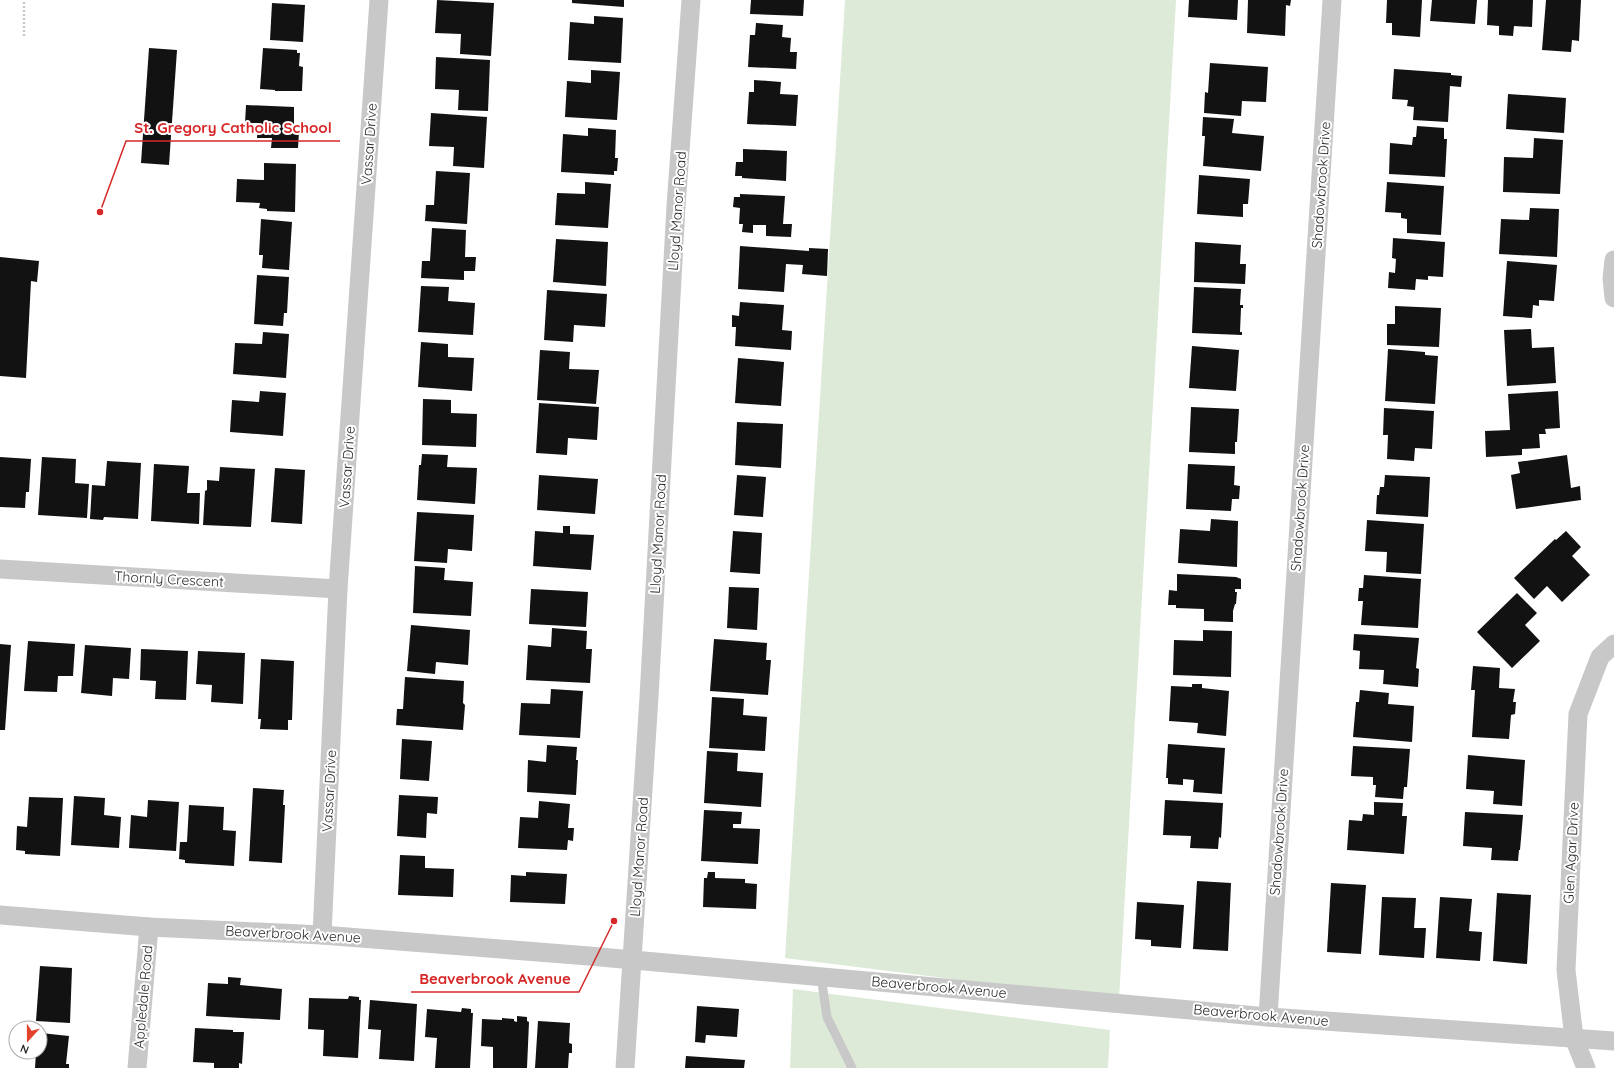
<svg xmlns="http://www.w3.org/2000/svg" width="1614" height="1068" font-family="Quicksand,sans-serif">
  <style>
    .green { fill: #deead8 }
    .building { fill: #121212 }
    .lines { fill: none; stroke-linecap: round; stroke-linejoin: round }
    .path { stroke: #c8c8c8; stroke-width: 2.5; stroke-dasharray: 2 2; stroke-linecap: butt }
    .service { stroke: #c8c8c8; stroke-width: 9 }
    .minor { stroke: #c8c8c8; stroke-width: 19 }
    .labels { text-anchor: middle; dominant-baseline: central; stroke-width: 4; stroke-linejoin: round; paint-order: stroke }
    .street-label { font-size: 14px; fill: #2b2b2b; stroke: #fff }
    .leader { fill: none; stroke: #d62828; stroke-width: 1.5 }
    .callout-dot { fill: #d62828; stroke: #fff; stroke-width: 1.5 }
    .callout-label { font-size: 15px; text-anchor: middle; font-weight: bold; fill: #d62828; stroke: #fff; stroke-width: 4; stroke-linejoin: round; paint-order: stroke }
  </style>
  <rect width="100%" height="100%" fill="#fff"/>
  <g class="green">
    <path d="M845,0H1176L1119,1000L785,958Z"/>
    <path d="M793,989L1110,1030L1108,1068H790Z"/>
  </g>
  <g class="building">
    <path d="M437,0L494,3L491,56L460,54L461,34L435,33Z"/>
    <path d="M572,0H624V7L572,3Z"/>
    <path d="M751,0H804L803,16L750,14Z"/>
    <path d="M1189,0H1238L1237,20L1188,17Z"/>
    <path d="M1248,0H1291L1290,6L1286,5L1285,36L1247,33Z"/>
    <path d="M1387,0H1422L1420,37L1392,35V23H1386Z"/>
    <path d="M1432,0H1477L1475,24L1430,21Z"/>
    <path d="M1488,0H1533L1532,27L1514,26L1513,36L1499,35V26L1487,25Z"/>
    <path d="M1546,0H1581L1579,41L1572,40L1571,52L1542,50Z"/>
    <path d="M272,3L305,5L303,42L270,40Z"/>
    <path d="M594,16L623,18L621,63L568,60L570,22L594,24Z"/>
    <path d="M756,23L783,25L782,37L791,38L790,52H797L796,69L748,67L750,35H755Z"/>
    <path d="M149,48L177,50L169,165L141,163Z"/>
    <path d="M263,48L297,50V53H300L299,66L303,67L302,91H275V90L260,89Z"/>
    <path d="M436,57L490,60L488,111L458,110L459,90L435,89Z"/>
    <path d="M1210,63L1268,67L1266,102L1242,101L1241,116L1204,113L1205,92L1208,93Z"/>
    <path d="M1394,69L1451,73V75L1462,76L1461,87L1450,86L1448,122L1413,120L1414,107L1407,106L1408,100L1392,99Z"/>
    <path d="M591,70L620,72L617,120L565,117L567,81L591,83Z"/>
    <path d="M754,80L781,82L780,94L798,95L796,126L747,124L749,92H754Z"/>
    <path d="M1508,94L1566,98L1564,133L1506,129Z"/>
    <path d="M246,105L294,107V131L299,132L298,148H271L272,138H257L258,123H245Z"/>
    <path d="M431,113L487,117L484,168L453,166L454,147L429,146Z"/>
    <path d="M1203,117L1234,119L1232,133L1264,136L1261,171L1203,166L1205,136H1202Z"/>
    <path d="M1417,126L1444,128V139H1447L1445,177L1389,174L1390,143L1412,145L1413,137H1416Z"/>
    <path d="M588,128L616,130L615,158H618L617,171H614V175L561,172L563,134L588,136Z"/>
    <path d="M1534,138L1563,140L1560,194L1503,192L1504,157L1533,158Z"/>
    <path d="M743,149L787,151L786,181L742,178V176H735L736,162H743Z"/>
    <path d="M264,163L296,164L295,212L267,211V209L259,208L260,203L236,202L237,179L264,180Z"/>
    <path d="M436,171L470,173L467,224L425,221L426,205H434Z"/>
    <path d="M1199,175L1250,179L1248,204H1243V217L1197,214Z"/>
    <path d="M585,182L611,184L608,228L555,225L557,193L585,194Z"/>
    <path d="M1387,182L1444,186L1441,235L1407,233V219L1401,218V213L1385,212Z"/>
    <path d="M740,194L785,196L783,224H792L791,237L766,236V225H753V233L742,232L743,224H739L740,208L733,207L734,197H740Z"/>
    <path d="M1530,208L1559,209L1557,257L1499,254L1501,219L1529,220Z"/>
    <path d="M261,219L292,222L289,270L262,268L263,255H259Z"/>
    <path d="M432,228L466,230L465,257H476L475,271H464V280L421,278L422,261H430Z"/>
    <path d="M1393,238L1445,242L1443,277L1428,276V280L1416,279L1415,290L1388,288L1389,272L1395,273L1396,259L1392,258Z"/>
    <path d="M556,239L608,242L606,286L553,282Z"/>
    <path d="M1195,242L1241,245L1240,264H1246L1245,284L1194,282Z"/>
    <path d="M740,246L809,251V248L828,249L827,276L802,274L803,265L786,264L784,292L738,289Z"/>
    <path d="M0,257L39,261L37,282L31,281L26,378L0,376Z"/>
    <path d="M1507,261L1557,265L1554,301L1539,300V306L1533,305L1532,318L1503,316Z"/>
    <path d="M257,275L289,277L287,313H284L283,326L254,324Z"/>
    <path d="M421,286L449,287L448,301L475,303L473,335L418,332Z"/>
    <path d="M1194,287L1241,289L1240,305H1243V308H1241L1240,332H1242V335L1192,333Z"/>
    <path d="M547,290L607,294L605,327L574,325L573,342L544,340Z"/>
    <path d="M740,302L784,305L782,330L792,331L791,350L735,346L736,327H732V315L739,316Z"/>
    <path d="M1395,306L1441,308L1439,347L1387,345V324H1395Z"/>
    <path d="M1531,329L1532,348L1554,347L1556,383L1507,386L1504,330Z"/>
    <path d="M263,332L289,334L286,378L233,374L235,343L262,344Z"/>
    <path d="M421,342L448,344V357L474,358L472,391L418,387Z"/>
    <path d="M1192,346L1239,350L1236,391L1189,388Z"/>
    <path d="M1388,349L1425,352V355L1438,356L1435,404L1385,401Z"/>
    <path d="M540,350L570,352L569,369L599,370L596,404L537,400Z"/>
    <path d="M738,358L784,362L781,406L735,403Z"/>
    <path d="M260,391L286,393L283,436L230,432L232,400L259,402Z"/>
    <path d="M1558,391L1560,428L1545,429L1546,434H1539L1540,448L1522,449V455L1486,457L1485,431L1510,430L1508,394Z"/>
    <path d="M423,399L451,400V413L477,414L476,447L422,445Z"/>
    <path d="M539,403L599,407L597,440L568,438L567,455L536,453Z"/>
    <path d="M1191,407L1239,409L1237,442H1235V454L1189,452Z"/>
    <path d="M1384,408L1434,411L1432,449L1415,448L1414,461L1387,459L1388,435H1383Z"/>
    <path d="M737,422L783,424L781,468L735,465Z"/>
    <path d="M422,454L448,455L447,467L477,468L475,504L417,500L419,465H421Z"/>
    <path d="M1567,455L1571,488L1580,486L1581,500L1516,509L1511,475L1520,473L1518,462Z"/>
    <path d="M0,457L31,459L29,492H26L25,508L0,507Z"/>
    <path d="M42,457L76,459L75,483L89,484L87,518L38,515Z"/>
    <path d="M107,461L141,463L138,519L104,517L103,520L90,519L92,485L105,486Z"/>
    <path d="M154,464L189,466L187,493H200L199,524L151,521Z"/>
    <path d="M1188,464L1235,466L1234,485L1240,486L1239,499H1232L1231,511L1186,509Z"/>
    <path d="M220,467L255,469L251,527L203,525L205,491L207,490V480L219,481Z"/>
    <path d="M275,468L305,470L302,524L271,522Z"/>
    <path d="M539,475L598,479L595,514L537,510Z"/>
    <path d="M737,475L766,477L763,517L734,515Z"/>
    <path d="M1385,475L1430,477L1428,517L1376,514L1377,495H1379L1380,487H1384Z"/>
    <path d="M417,512L474,515L472,551L448,549L447,563L414,561Z"/>
    <path d="M1211,519L1238,521L1237,567L1178,563L1180,529L1210,531Z"/>
    <path d="M1367,520L1424,524L1421,574L1386,572L1387,552L1365,551Z"/>
    <path d="M563,526H570V534L594,535L591,570L533,566L535,531L563,533Z"/>
    <path d="M733,531L762,533L760,574L730,572Z"/>
    <path d="M1566,531L1581,547L1572,556L1590,575L1562,602L1547,586L1534,599L1514,578L1555,539L1556,540Z"/>
    <path d="M415,566L445,568L444,580L473,582L471,616L413,613Z"/>
    <path d="M1177,574L1236,577L1241,579V589H1235V592H1237L1236,604H1235L1233,611V622L1204,621V609L1176,608V605H1168L1169,590L1177,591Z"/>
    <path d="M1364,575L1421,579L1418,628L1361,625L1363,601H1358L1359,588H1363Z"/>
    <path d="M729,587L759,588L757,630L727,628Z"/>
    <path d="M531,589L588,592L586,627L529,624Z"/>
    <path d="M1517,593L1537,613L1525,625L1540,641L1512,668L1477,632Z"/>
    <path d="M411,625L470,630L468,665L436,662L435,674L407,671Z"/>
    <path d="M552,628L587,631L586,649H592L590,683L526,680L528,645L551,647Z"/>
    <path d="M1203,630L1232,631L1231,677L1173,675L1174,640L1203,641Z"/>
    <path d="M1354,634L1419,638L1416,668L1419,669L1418,687L1383,684L1384,670L1359,669L1360,651L1353,650Z"/>
    <path d="M714,639L767,643L766,660H771L768,695L710,691Z"/>
    <path d="M28,641L75,644L73,676H58L57,692L24,691Z"/>
    <path d="M0,644L11,645L5,730H0Z"/>
    <path d="M85,645L131,648L129,679L113,678L112,696L81,693Z"/>
    <path d="M141,649L188,651L186,700L155,699L156,681L140,680Z"/>
    <path d="M198,651L245,653L243,704L211,702L212,685L196,684Z"/>
    <path d="M261,659L294,661L292,720H288V730L260,729L261,719H258Z"/>
    <path d="M1473,666L1500,668L1499,688L1515,689L1513,702H1516L1515,714L1511,715L1509,739L1472,737L1475,690H1471Z"/>
    <path d="M405,677L464,681L463,703L465,705L463,730L396,725L397,709H403Z"/>
    <path d="M1192,684H1202V688L1229,691L1226,736L1197,733L1198,723L1169,721L1171,686L1192,687Z"/>
    <path d="M551,689L583,691L580,738L519,735L521,703L550,704Z"/>
    <path d="M1360,690L1389,693L1388,704L1414,706L1412,742L1353,737L1356,702H1359Z"/>
    <path d="M712,697L744,699L743,715L767,717L765,751L709,748Z"/>
    <path d="M402,739L432,741L429,781L400,779Z"/>
    <path d="M1168,744L1225,748L1222,794L1193,792L1194,780L1183,779V785L1168,784V778H1166Z"/>
    <path d="M547,745L577,747L576,760H578L576,795L527,792L528,760L546,762Z"/>
    <path d="M1353,746L1410,749L1407,787H1404L1403,799L1375,797L1376,785H1373V777L1351,776Z"/>
    <path d="M707,751L738,753L737,771L763,773L761,807L704,803Z"/>
    <path d="M1468,755L1525,760L1522,806L1493,804L1494,791L1466,789Z"/>
    <path d="M253,788L284,790L283,805H285L282,863L249,861Z"/>
    <path d="M399,795L438,797L437,814L427,813L426,838L397,836Z"/>
    <path d="M74,796L105,798L104,815L121,817L119,848L71,845Z"/>
    <path d="M29,797L63,798L60,856L25,854V851L16,850L17,826L27,827Z"/>
    <path d="M148,800L179,802L176,851L129,848L131,815L147,817Z"/>
    <path d="M1165,800L1223,803L1221,838L1219,837L1218,849L1190,848L1191,836L1163,835Z"/>
    <path d="M539,801L570,804L568,828H574L573,841L568,840L567,850L518,848L520,817L538,818Z"/>
    <path d="M1374,802L1403,803L1402,816H1407L1404,854L1347,850L1349,820L1362,821L1363,814L1374,815Z"/>
    <path d="M189,805L224,807L223,830L236,831L234,866L185,863V860L179,859L180,842H187Z"/>
    <path d="M704,810L742,812L741,824H733V828L760,829L758,864L701,861Z"/>
    <path d="M1465,812L1523,815L1520,850H1519L1518,861L1491,860L1492,848L1463,846Z"/>
    <path d="M400,855L425,856V868L454,869L453,897L398,895Z"/>
    <path d="M526,872L567,874L565,904L510,902L511,875L526,876Z"/>
    <path d="M708,872H715V878L745,879V883L757,884L756,909L703,907L704,878H707Z"/>
    <path d="M1197,881L1231,883L1228,951L1193,949Z"/>
    <path d="M1331,883L1366,885L1361,954L1327,952Z"/>
    <path d="M1497,893L1531,895L1527,964L1493,961Z"/>
    <path d="M1382,897L1416,898L1414,928H1426L1424,958L1379,955Z"/>
    <path d="M1440,897L1472,899L1469,931L1482,932L1480,961L1436,958Z"/>
    <path d="M1137,902L1184,905L1181,948L1151,946V940L1135,939Z"/>
    <path d="M40,966L72,968L70,1023L36,1021Z"/>
    <path d="M228,977L241,978L240,985L282,989L280,1020L206,1016L208,983L228,984Z"/>
    <path d="M349,996L359,997V1000H361L358,1058L323,1056L324,1030L308,1029L309,998L348,999Z"/>
    <path d="M370,1000L417,1004L414,1061L379,1059L381,1030L368,1029Z"/>
    <path d="M697,1006L739,1009L737,1037L706,1035L705,1043L695,1042Z"/>
    <path d="M462,1008L471,1009V1013H473L470,1068H435L437,1038L425,1037L427,1009L461,1012Z"/>
    <path d="M517,1016L527,1017V1021L529,1022L527,1068H493V1047L481,1046L482,1019L502,1020V1018L514,1019V1021L517,1022Z"/>
    <path d="M538,1021L570,1023L569,1043L572,1044V1053H569L568,1068H535Z"/>
    <path d="M195,1028L233,1030V1032H244L242,1064L239,1063V1068H214V1063L193,1062Z"/>
    <path d="M41,1033L69,1036L66,1064H69V1068H35L36,1052H40Z"/>
    <path d="M686,1056L745,1060L744,1068H685Z"/>
  </g>
  <g class="lines">
    <path class="path" d="M24,36V0"/>
    <path class="service" d="M821,976L827,1017L852,1068"/>
    <g class="minor">
      <path d="M1614,260L1612,278L1614,298"/>
      <path d="M0,569L338,589"/>
      <path d="M0,915L149,927L322,935L589,956L1268,1017L1614,1041"/>
      <path d="M322,935L338,589L379,0"/>
      <path d="M1268,1017L1332,0"/>
      <path d="M137,1068L149,927"/>
      <path d="M625,1068L649,697L676,206L691,0"/>
      <path d="M1586,1068L1574,1038L1566,970L1578,714L1600,657L1614,644"/>
    </g>
  </g>
  <g class="labels">
    <g class="street-label">
      <text transform="translate(369 144) rotate(-86)">Vassar Drive</text>
      <text transform="translate(1321 185) rotate(-86)">Shadowbrook Drive</text>
      <text transform="translate(677 211) rotate(-86)">Lloyd Manor Road</text>
      <text transform="translate(347 467) rotate(-86)">Vassar Drive</text>
      <text transform="translate(1300 508) rotate(-86)">Shadowbrook Drive</text>
      <text transform="translate(658 534) rotate(-87)">Lloyd Manor Road</text>
      <text transform="translate(169 579) rotate(3)">Thornly Crescent</text>
      <text transform="translate(329 791) rotate(-87)">Vassar Drive</text>
      <text transform="translate(1279 832) rotate(-86)">Shadowbrook Drive</text>
      <text transform="translate(1571 853) rotate(-87)">Glen Agar Drive</text>
      <text transform="translate(639 857) rotate(-86)">Lloyd Manor Road</text>
      <text transform="translate(293 934) rotate(3)">Beaverbrook Avenue</text>
      <text transform="translate(939 987) rotate(5)">Beaverbrook Avenue</text>
      <text transform="translate(143 997) rotate(-85)">Appledale Road</text>
      <text transform="translate(1261 1015) rotate(5)">Beaverbrook Avenue</text>
    </g>
  </g>
  <path class="leader" d="M100 212L126 141H340M614 921L579 992H411"/>
  <g class="callout-dot">
    <circle cx="100" cy="212" r="4"/>
    <circle cx="614" cy="921" r="4"/>
  </g>
  <g class="callout-label">
    <text x="233" y="133">St. Gregory Catholic School</text>
    <text x="495" y="984">Beaverbrook Avenue</text>
  </g>
  <g transform="translate(28 1040) rotate(201)"><circle r="19" fill="#ffffff" stroke="#aaaaaa"/>
  <path d="M0-3L7 15L0 10L-7 15Z" fill="#e3432d"/>
  <text y="-6" font-size="11" font-weight="bold" text-anchor="middle" fill="#2b2b2b">N</text>
  </g>
</svg>
